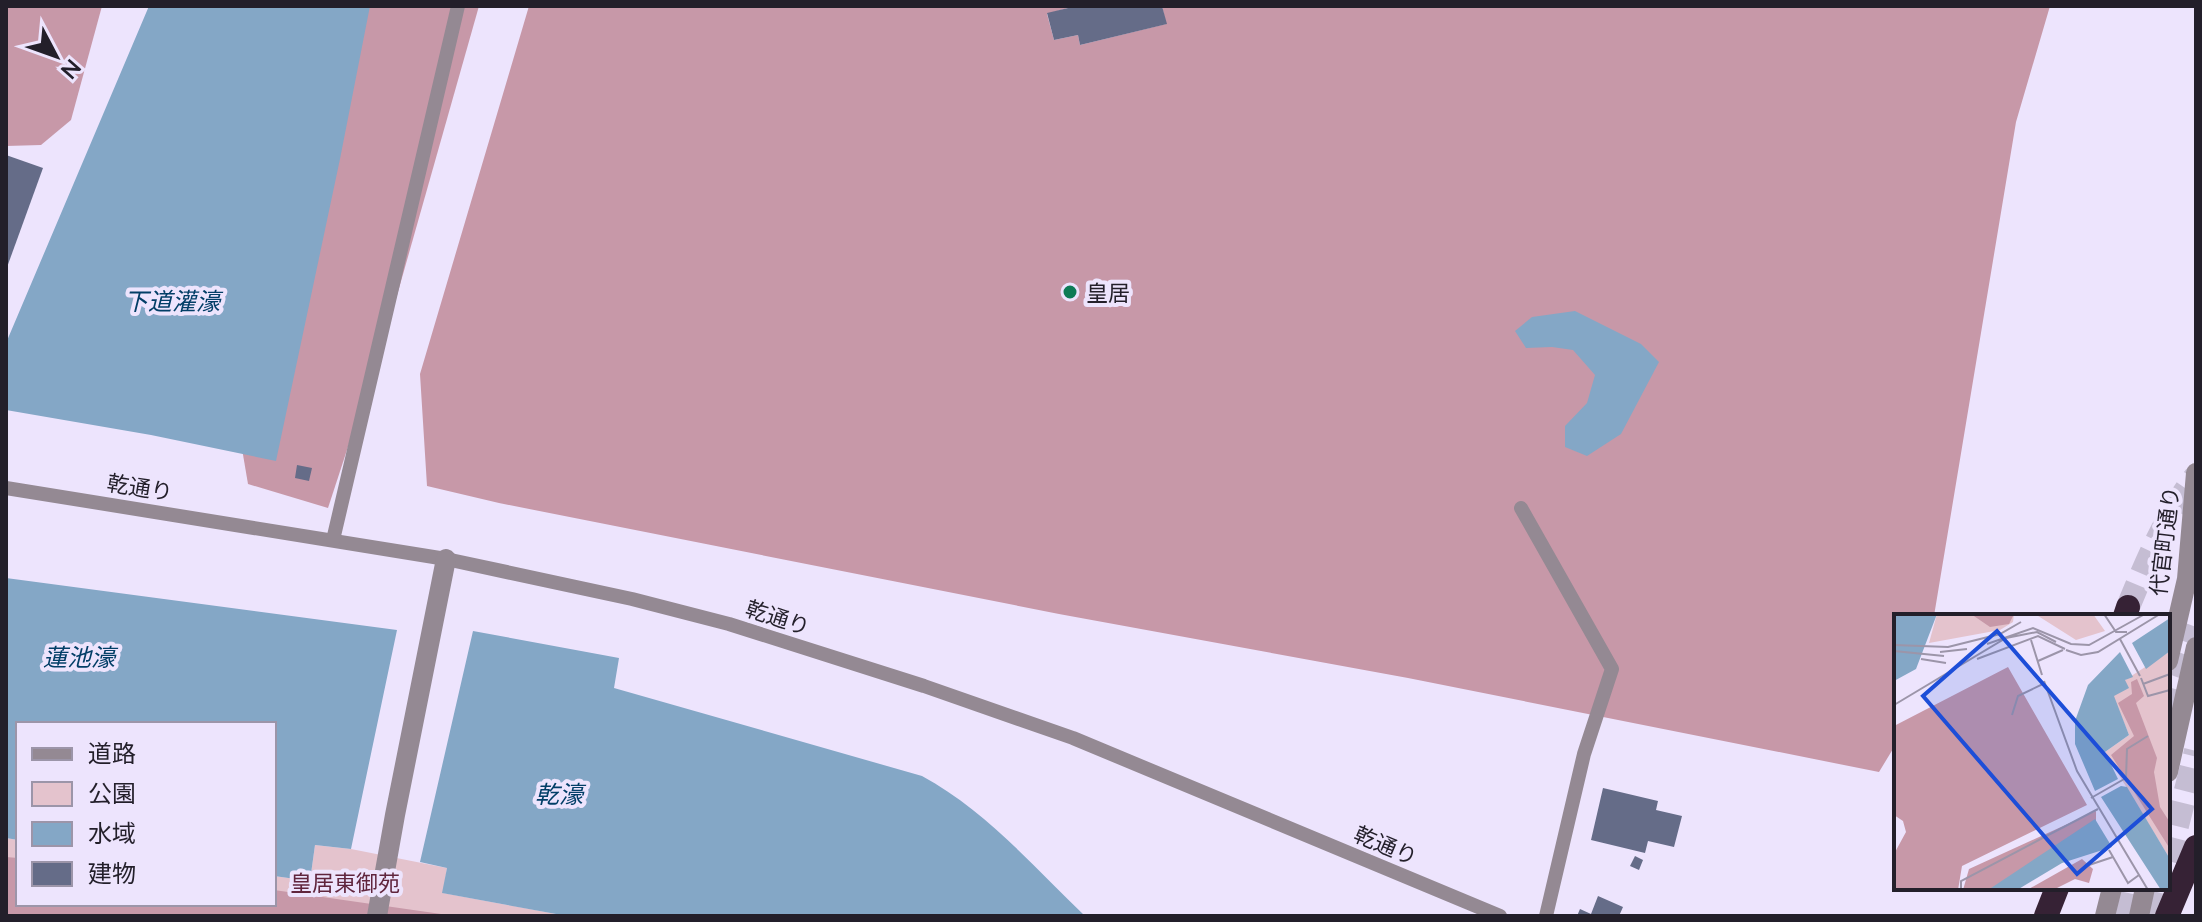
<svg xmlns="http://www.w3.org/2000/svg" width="2202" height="922" font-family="Lato,'Noto Sans JP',sans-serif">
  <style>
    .green { fill: #e4c3cd }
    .forest { fill: #c798a8 }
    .water { fill: #84a7c6 }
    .building { fill: #656c88 }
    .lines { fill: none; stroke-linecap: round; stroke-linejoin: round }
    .motorway-tunnel { stroke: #c5bdd3; stroke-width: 24; stroke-dasharray: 24 12; stroke-linecap: butt }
    .service { stroke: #948993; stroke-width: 14 }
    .pedestrian { stroke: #948993; stroke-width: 20 }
    .tertiary { stroke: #948993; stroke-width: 20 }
    .motorway { stroke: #362235; stroke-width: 24 }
    .poi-dot { fill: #0e7b56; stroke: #ede4fd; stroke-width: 3 }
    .labels { text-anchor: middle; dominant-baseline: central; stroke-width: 8; stroke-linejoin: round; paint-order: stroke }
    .poi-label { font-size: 22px; fill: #231f2a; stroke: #ede4fd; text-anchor: start }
    .street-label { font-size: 22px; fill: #231f2a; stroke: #ede4fd }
    .park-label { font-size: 22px; fill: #60253d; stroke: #ede4fd }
    .water-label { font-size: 24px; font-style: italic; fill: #023e67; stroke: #ede4fd }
    .inset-road { fill: none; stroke: #9c95a9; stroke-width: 2 }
    .view { fill: #1d4ed8; fill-opacity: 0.15; stroke: #1d4ed8; stroke-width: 4 }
    .inset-edge { fill: none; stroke: #231f2a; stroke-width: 4 }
  </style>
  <rect width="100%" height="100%" fill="#ede4fd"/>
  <path class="green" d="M6,838L18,840V904H274V876L310,881L315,845L351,849L447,868L443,893L567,916H6Z"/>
  <g class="forest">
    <path d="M6,6H102L71,120L41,145L6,146Z"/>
    <path d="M309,6H479L394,306L328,508L248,484L240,437Z"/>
    <path d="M529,6H1068V8L1047,14L1054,40L1078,35L1080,45L1166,24L1162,6H2050L2016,122L1934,616H1896V744L1879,772L1408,678L1059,614L499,503L427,486L420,374Z"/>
    <path d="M6,857L18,858V904H274V890L455,916H6Z"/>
  </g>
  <g class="water">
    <path d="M149,6H370L340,159L276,461L151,435L6,410V343Z"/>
    <path d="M1575,311L1641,344L1659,362L1621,434L1587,456L1565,447V426L1587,403L1595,375L1573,350L1552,347L1526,348L1515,331L1532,317Z"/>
    <path d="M6,578L397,630L351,849L315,845L310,881L274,876V724H18V840L6,838Z"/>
    <path d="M473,631L619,658L614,688L922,776C985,810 1034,867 1085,916H567L442,893L447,868L420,862Z"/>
  </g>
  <g class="building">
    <path d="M1068,6H1162L1167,24L1080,45L1078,35L1054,40L1047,13L1068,8Z"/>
    <path d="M6,155L43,168L6,270Z"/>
    <path d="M297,465L312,468L309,481L295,478Z"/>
    <path d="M1603,788L1658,801L1656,810L1682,816L1674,847L1648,841L1645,853L1591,840Z"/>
    <path d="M1635,856L1643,860L1639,870L1630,866Z"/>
    <path d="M1598,896L1623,907L1619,916H1577L1580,909L1591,914Z"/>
  </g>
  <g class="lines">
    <g class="motorway-tunnel">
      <path d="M2128,607C2147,561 2166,515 2196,476"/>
      <path d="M2168,712L2177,678L2196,627"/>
      <path d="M2168,861L2196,751"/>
      <path d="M2121,916L2127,888"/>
      <path d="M2154,916L2161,888"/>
    </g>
    <g class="service">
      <path d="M6,488L446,559L632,599L729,624L924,686L1073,738L1500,916"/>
      <path d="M1521,508L1612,669L1584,754L1546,916"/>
      <path d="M333,540L458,6"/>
    </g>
    <path class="pedestrian" d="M377,916L395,815L446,559"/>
    <g class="tertiary">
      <path d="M2168,661L2187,579L2196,473"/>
      <path d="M2168,772L2196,647"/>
      <path d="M2105,916L2112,888"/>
      <path d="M2139,916L2145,888"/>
    </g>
    <g class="motorway">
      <path d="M2125,616L2128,607"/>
      <path d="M2046,916L2057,888"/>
      <path d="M2167,916L2196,847"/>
    </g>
  </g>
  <circle class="poi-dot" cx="1070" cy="292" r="8"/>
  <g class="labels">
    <g class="poi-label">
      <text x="1086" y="292">皇居</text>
    </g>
    <g class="street-label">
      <text transform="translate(140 487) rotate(9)">乾通り</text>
      <text transform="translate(2164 541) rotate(-83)">代官町通り</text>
      <text transform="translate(778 617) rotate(18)">乾通り</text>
      <text transform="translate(1386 845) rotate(23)">乾通り</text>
    </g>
    <g class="park-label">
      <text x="345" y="882">皇居東御苑</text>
    </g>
    <g class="water-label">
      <text x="172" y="300">下道灌濠</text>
      <text x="79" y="656">蓮池濠</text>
      <text x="559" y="793">乾濠</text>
    </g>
  </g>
  <g transform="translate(1894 614)">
    <rect width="276" height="276" fill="#ede4fd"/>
    <path d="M43,0H120L119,8L106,16L35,29ZM141,0H199L211,17L182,26ZM276,37V245L211,138L235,121L219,82L231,66Z" fill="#e4c3cd"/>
    <path d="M77,0H120L115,10L96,13ZM114,53L193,191L68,252L64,276H0V240L12,218L9,207L0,201V112ZM243,65L250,82L242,89L263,144L260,158L266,193L275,207L276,235L217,141L240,122L224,89L238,80L237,68ZM202,197V210L95,276H69L75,255ZM188,245L199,255L195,269L181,265L159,276H133Z" fill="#c798a8"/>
    <path d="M0,0H43L22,55L0,67ZM276,4V37L252,55L238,29ZM226,38L239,63L231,66L235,74L220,82L235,121L211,138L224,165L201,177L181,130V107L194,71ZM227,172L233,173L276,245V276H267L207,183ZM201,205L218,233L168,249L123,276H94Z" fill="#84a7c6"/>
    <path class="inset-road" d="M210,0L222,18H233M226,25L246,62M137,26L148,61M93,30L139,14L177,30L195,31L251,0M0,31L54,33L106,20L127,8M172,36L187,41L204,38L266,0M0,37L50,42M46,38L73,35M27,45L52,49M83,45L144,22L171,35M144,47L169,36M247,64L254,82L276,76M150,67L183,157L254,276M249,70L276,60M0,91L112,24L143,18L162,28M118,101L124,82L151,69M197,184L232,164L233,135L254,122M215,236L234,269L245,261M195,251L219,243M67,276V267L204,195"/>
    <path class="view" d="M103,17L258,195L183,260L29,82Z"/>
    <rect width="276" height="276" class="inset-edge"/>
  </g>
  <rect width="2202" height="922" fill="none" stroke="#231f2a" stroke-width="16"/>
  <rect x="16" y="722" width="260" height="184" fill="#ede4fd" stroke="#9c95a9" stroke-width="2"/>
  <rect x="32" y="748" width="40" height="12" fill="#948993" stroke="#9c95a9" stroke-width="2"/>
  <text x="88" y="762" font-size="24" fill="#231f2a">道路</text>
  <rect x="32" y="782" width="40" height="24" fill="#e4c3cd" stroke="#9c95a9" stroke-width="2"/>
  <text x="88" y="802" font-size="24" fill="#231f2a">公園</text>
  <rect x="32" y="822" width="40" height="24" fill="#84a7c6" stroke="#9c95a9" stroke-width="2"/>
  <text x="88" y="842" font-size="24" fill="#231f2a">水域</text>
  <rect x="32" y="862" width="40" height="24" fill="#656c88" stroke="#9c95a9" stroke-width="2"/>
  <text x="88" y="882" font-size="24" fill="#231f2a">建物</text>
  <g transform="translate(56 56) rotate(131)" stroke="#ede4fd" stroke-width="6" paint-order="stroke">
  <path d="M0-6L14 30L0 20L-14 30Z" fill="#231f2a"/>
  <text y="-12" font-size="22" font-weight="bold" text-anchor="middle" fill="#231f2a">N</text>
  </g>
</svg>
